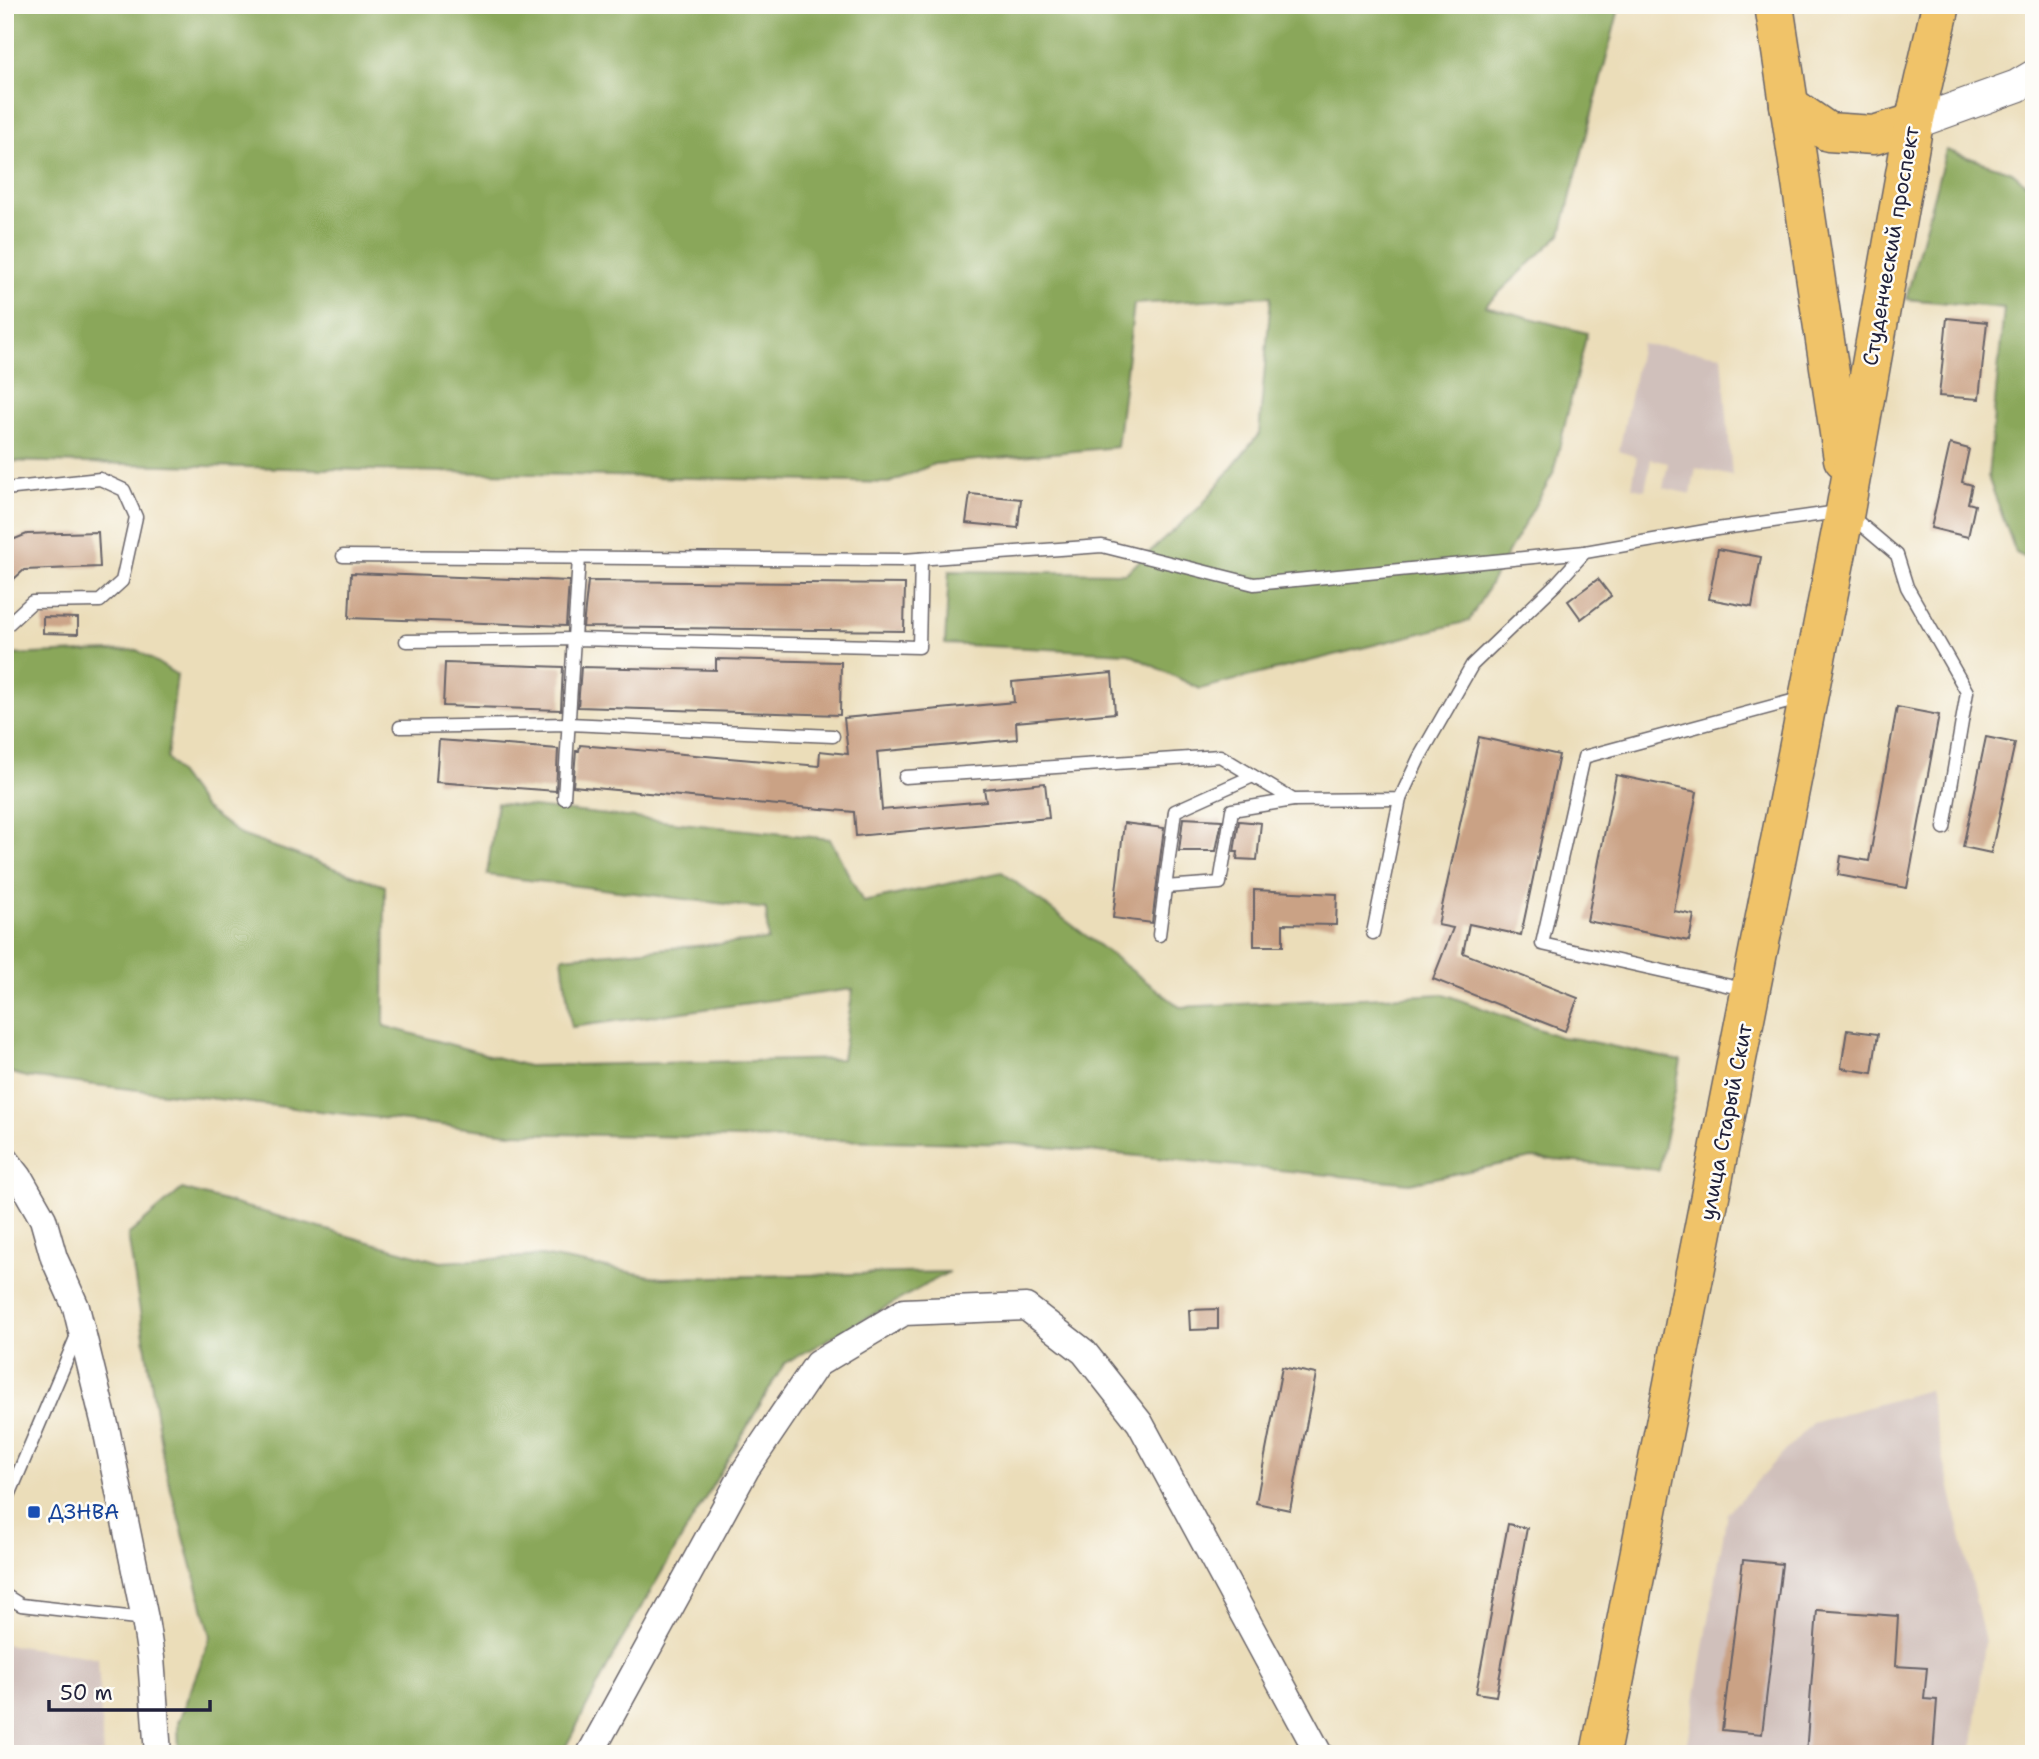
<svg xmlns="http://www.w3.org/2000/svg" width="2039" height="1759" font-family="'Shantell Sans',sans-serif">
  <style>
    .industrial { fill: #d0c0bb }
    .forest { fill: #8aa75a; stroke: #56644a; stroke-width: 2 }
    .building { fill: #caa285 }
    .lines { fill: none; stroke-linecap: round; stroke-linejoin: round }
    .service-casing { stroke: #686367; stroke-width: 15 }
    .minor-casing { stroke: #686367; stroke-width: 29 }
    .tertiary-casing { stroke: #686367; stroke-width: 34 }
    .trunk-casing { stroke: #686367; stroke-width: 41 }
    .service { stroke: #fff; stroke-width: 12 }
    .minor { stroke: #fff; stroke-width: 26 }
    .tertiary { stroke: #fff; stroke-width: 32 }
    .trunk { stroke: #f0c369; stroke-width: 38 }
    .transit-dot { fill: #1a4fb4; stroke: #fdfcf7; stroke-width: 2.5 }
    .labels { text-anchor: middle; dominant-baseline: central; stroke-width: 5; stroke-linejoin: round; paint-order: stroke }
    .street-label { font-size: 21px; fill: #22223b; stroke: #fdfcf7 }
    .transit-label { font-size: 21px; fill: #164399; stroke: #fdfcf7; text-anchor: start }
  </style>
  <rect width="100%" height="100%" fill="#fdfcf7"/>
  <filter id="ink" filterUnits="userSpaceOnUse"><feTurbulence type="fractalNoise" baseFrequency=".0143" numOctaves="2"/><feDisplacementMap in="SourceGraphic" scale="14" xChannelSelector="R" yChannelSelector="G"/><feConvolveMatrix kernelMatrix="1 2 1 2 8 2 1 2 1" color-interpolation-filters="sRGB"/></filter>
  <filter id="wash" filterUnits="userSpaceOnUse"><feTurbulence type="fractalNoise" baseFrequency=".00686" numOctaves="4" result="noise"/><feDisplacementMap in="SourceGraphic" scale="28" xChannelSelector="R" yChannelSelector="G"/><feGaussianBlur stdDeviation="1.57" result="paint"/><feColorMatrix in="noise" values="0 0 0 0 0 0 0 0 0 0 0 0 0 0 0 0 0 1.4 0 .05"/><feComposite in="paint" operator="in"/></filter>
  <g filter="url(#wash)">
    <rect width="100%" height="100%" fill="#ebddb9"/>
    <g class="industrial">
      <path d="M1641,344L1722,355L1732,476L1696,468L1691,494L1663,488L1668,463L1651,459L1645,490L1632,487L1637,457L1619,451Z"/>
      <path d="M1928,1390L1985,1642L1972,1754H1686L1727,1513L1812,1423Z"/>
      <path d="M5,1644L98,1658L103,1754H5Z"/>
    </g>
    <g class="forest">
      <path d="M5,5H1620L1561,234L1485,306L1587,333L1553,474L1469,621L1200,689L1127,653L945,644L949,571L1126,573L1201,506L1259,434L1271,296L1134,304L1117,447L934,464L889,483L5,461Z"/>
      <path d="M1946,150L2012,172L2034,190V562L2016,553L1988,477L2004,308L1906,299Z"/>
      <path d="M137,650L177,675L167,758L204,808L241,835L385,886L384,1026L528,1066L842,1059L853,989L571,1027L562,957L768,940L766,909L487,875L497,803L830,839L863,902L1002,872L1180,1007L1444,994L1560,1037L1578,1039L1681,1061L1659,1170L1532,1158L1410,1183L1017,1144L510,1133L26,1077L5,1071V655Z"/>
      <path d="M182,1189L440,1262L542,1256L662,1278L949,1272L784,1364L619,1645L562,1754H179L178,1723L211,1636L164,1464L128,1235Z"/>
    </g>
    <g id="blocks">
      <g class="building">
        <path d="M1947,318L1987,322L1979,399L1939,396Z"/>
        <path d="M1950,444L1969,449L1962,482L1972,485L1968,503L1975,505L1968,537L1931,528Z"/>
        <path d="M970,494L1021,499L1018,528L966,523Z"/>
        <path d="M98,532L100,567L24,570L5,587V543L27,534Z"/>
        <path d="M1718,549L1761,557L1752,607L1709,599Z"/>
        <path d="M351,573L569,581L566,626L349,618Z"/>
        <path d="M1598,579L1611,596L1581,619L1568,601Z"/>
        <path d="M588,581L905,584L904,631L583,627Z"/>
        <path d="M43,617L78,618V634L43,633Z"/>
        <path d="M716,659L841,662L840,715L578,707L581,667L716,670Z"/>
        <path d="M445,663L563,667L561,710L443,706Z"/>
        <path d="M1112,673L1115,713L1016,722L1017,739L877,752L882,810L986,801L984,789L1045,783L1049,818L856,836L854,812L573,786L576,751H579L580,745L819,766L820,751L848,754L844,718L1014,702L1012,682Z"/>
        <path d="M1897,707L1939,715L1907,888L1838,875L1841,856L1869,861Z"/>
        <path d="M1479,737L1559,755L1521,935L1469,924L1463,953L1578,998L1565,1031L1433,979L1453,928L1438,925Z"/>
        <path d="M1986,737L2015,743L1991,853L1963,847Z"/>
        <path d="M439,740L558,749L556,791L436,782Z"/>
        <path d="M1616,775L1697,792L1674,911L1694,915L1689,941L1587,921Z"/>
        <path d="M1183,818L1222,820L1216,851H1179Z"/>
        <path d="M1239,821L1261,823L1257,860L1237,859L1238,852H1234Z"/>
        <path d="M1124,823L1164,828L1152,923L1113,918Z"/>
        <path d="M1254,890L1337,894L1336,925L1283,924V946H1254Z"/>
        <path d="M1847,1030L1878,1034L1872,1073L1841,1068Z"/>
        <path d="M1218,1309V1329L1190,1330L1189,1310Z"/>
        <path d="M1282,1367L1316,1374L1290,1510L1256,1503Z"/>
        <path d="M1508,1524L1527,1528L1496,1696L1476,1693Z"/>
        <path d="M1743,1560L1782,1564L1762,1734L1722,1730Z"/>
        <path d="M1817,1610L1898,1616L1895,1666L1927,1668L1924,1699L1937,1700L1933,1754H1806Z"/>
      </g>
    </g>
  </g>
  <g filter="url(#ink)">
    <use href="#blocks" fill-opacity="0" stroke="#686367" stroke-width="2"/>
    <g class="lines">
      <defs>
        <g id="service">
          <path d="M5,489L100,479L124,490L136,517L122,581L100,601L32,602L5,627"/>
          <path d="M343,556L903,560L1102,546L1254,584L1585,552"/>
          <path d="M406,641L575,639L919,647L921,559"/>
          <path d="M400,727L569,724L833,736"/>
          <path d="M905,777L1220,756L1293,800L1400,799L1419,758L1472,665L1556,584L1585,552L1717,529L1845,511L1897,555L1907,587L1967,692L1944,828"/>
          <path d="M564,798L579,558"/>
          <path d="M1165,887L1220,883L1232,810L1293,800"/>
          <path d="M1373,933L1400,799"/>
          <path d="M1159,935L1175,811L1253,776"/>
          <path d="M1748,990L1542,944L1584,757L1803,698"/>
          <path d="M5,1505L78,1333"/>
          <path d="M5,1595L21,1605L145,1619"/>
        </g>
        <g id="minor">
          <path d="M5,1159L19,1177L43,1219L54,1258L76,1307L107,1433L145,1619L151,1658L158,1754"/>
          <path d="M590,1754L746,1469L817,1364L904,1312L1026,1307L1084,1352L1140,1423L1319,1754"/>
        </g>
        <path id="tertiary" d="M1914,123L2017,86L2034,76"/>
        <g id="trunk">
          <path d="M1774,5L1843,459"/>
          <path d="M1789,105L1828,132L1874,135L1914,123"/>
          <path d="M1600,1754L1845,511L1914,123L1941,5"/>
        </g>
      </defs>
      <use href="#service" class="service-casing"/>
      <use href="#minor" class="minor-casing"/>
      <use href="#tertiary" class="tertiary-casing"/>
      <use href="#trunk" class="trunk-casing"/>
      <use href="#service" class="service"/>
      <use href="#minor" class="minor"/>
      <use href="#tertiary" class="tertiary"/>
      <use href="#trunk" class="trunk"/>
    </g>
  </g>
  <rect class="transit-dot" x="27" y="1505" width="14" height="14" rx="3.5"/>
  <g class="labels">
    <g class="street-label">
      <text transform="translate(1891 246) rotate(-80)">Студенческий проспект</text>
      <text transform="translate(1726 1122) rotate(-79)">улица Старый Скит</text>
    </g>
    <g class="transit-label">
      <text x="48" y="1512">ДЗНВА</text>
    </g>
  </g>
  <rect width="2039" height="1759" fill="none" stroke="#fdfcf7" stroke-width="28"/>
  <path d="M49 1700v10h161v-10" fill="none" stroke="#22223b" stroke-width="3.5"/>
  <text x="60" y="1700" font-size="21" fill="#22223b" stroke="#fdfcf7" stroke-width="5" paint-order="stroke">50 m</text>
</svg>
